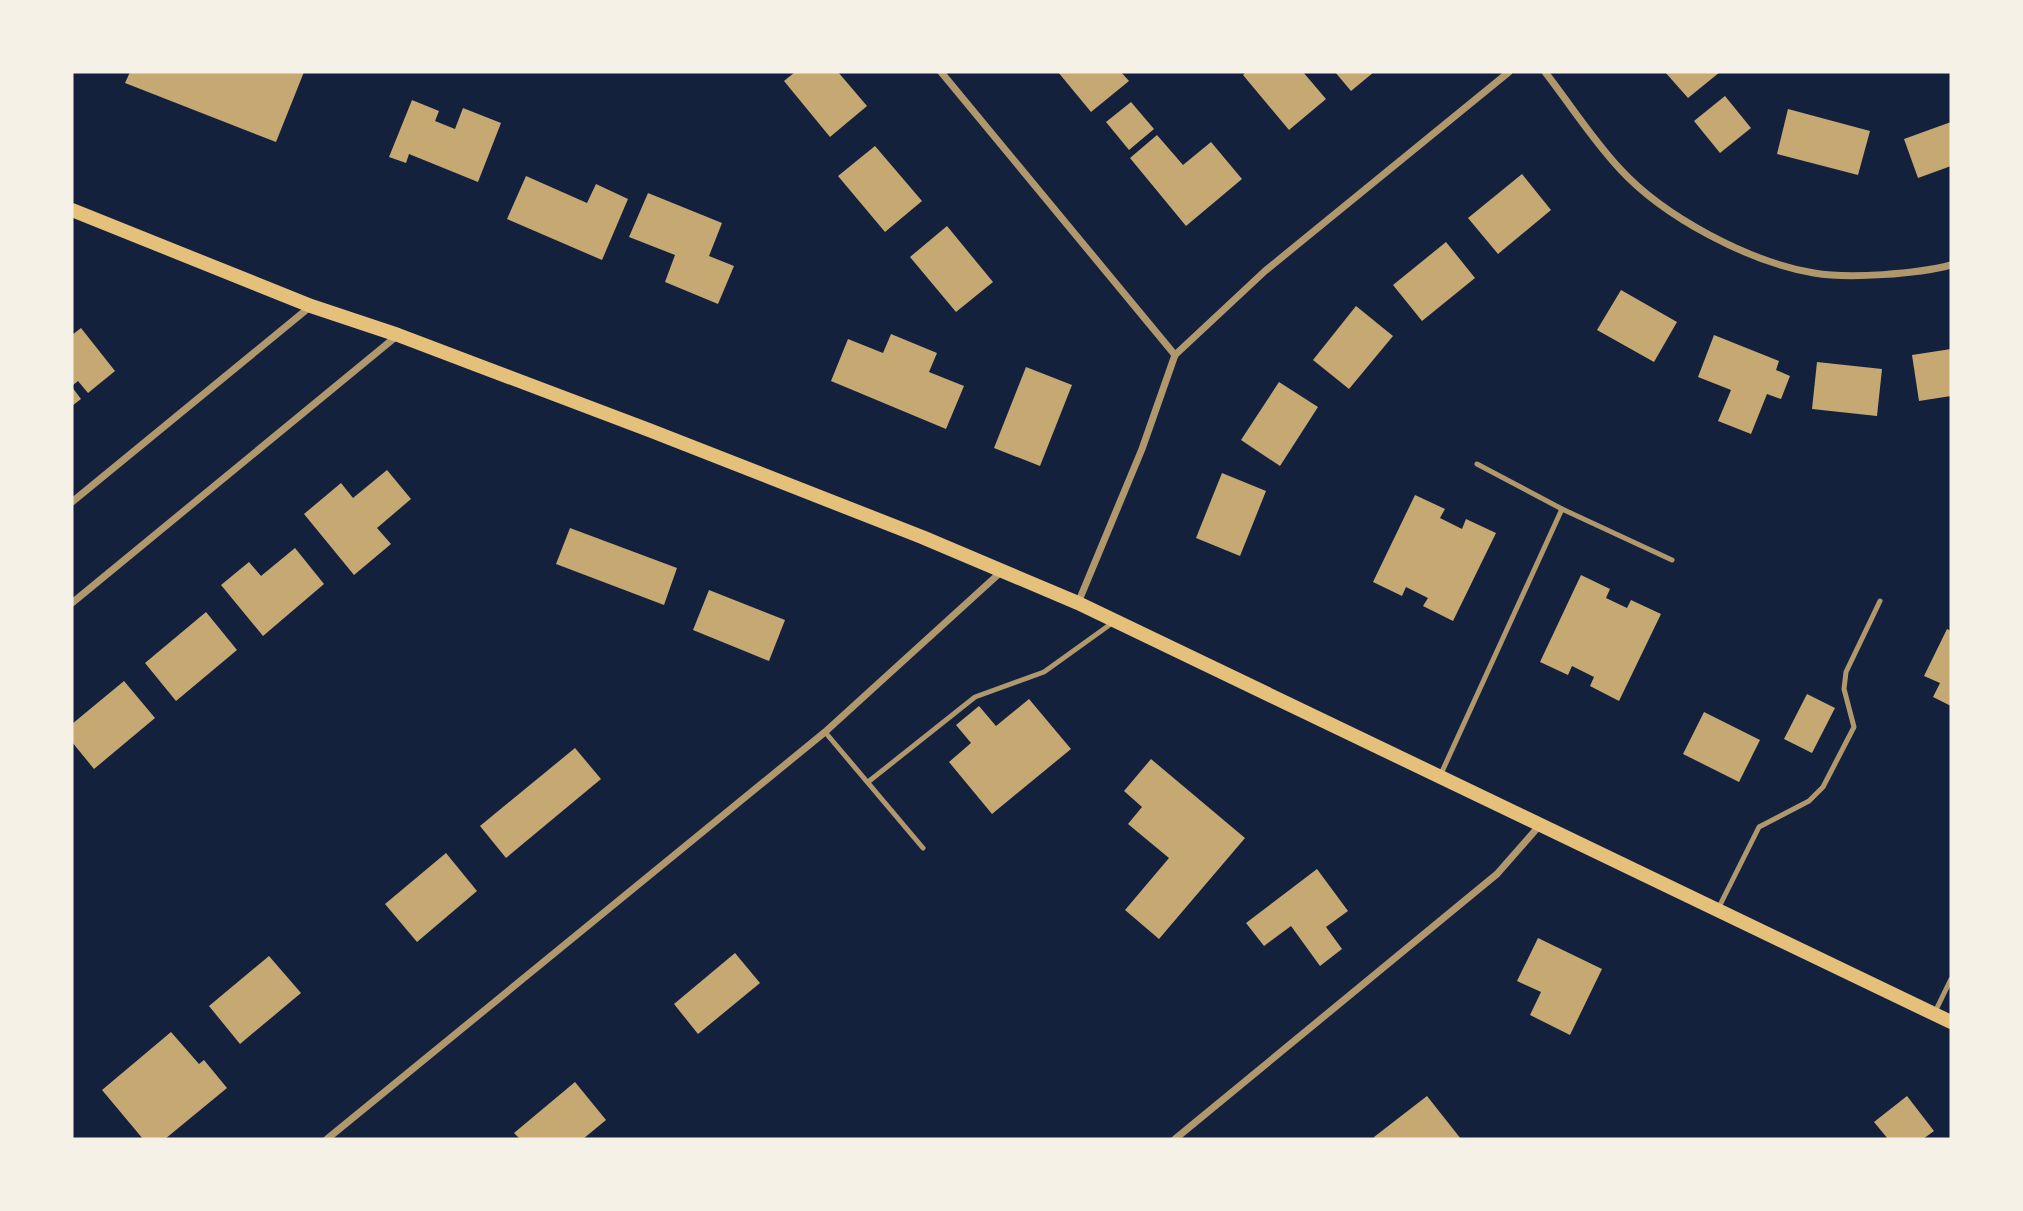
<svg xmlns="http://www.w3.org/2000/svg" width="2023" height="1211" font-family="Lato,sans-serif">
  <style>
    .building { fill: #c6a872 }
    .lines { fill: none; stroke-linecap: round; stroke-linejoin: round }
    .service { stroke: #b1986c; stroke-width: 5 }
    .minor { stroke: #b1986c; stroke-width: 7 }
    .secondary { stroke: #e5c07b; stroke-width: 14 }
  </style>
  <rect width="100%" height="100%" fill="#14213d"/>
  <g class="building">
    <path d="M130,72H304L276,142L125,83Z"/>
    <path d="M795,72H838L867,106L830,137L784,81Z"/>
    <path d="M1058,72H1121L1129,81L1091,112Z"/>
    <path d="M1246,72H1303L1326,99L1289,130L1243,75Z"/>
    <path d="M1335,72H1374L1351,91Z"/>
    <path d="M1665,72H1720L1688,98Z"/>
    <path d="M1725,96L1751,128L1720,153L1694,121Z"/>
    <path d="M412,100L439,111L435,121L455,129L463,108L501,123L478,182L409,154L406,163L389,157Z"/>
    <path d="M1131,102L1154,129L1129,150L1106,122Z"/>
    <path d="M1788,109L1870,131L1858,175L1777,154Z"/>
    <path d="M1951,122V166L1918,178L1904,139Z"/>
    <path d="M1157,135L1183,165L1211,142L1242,179L1186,226L1130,158Z"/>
    <path d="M875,146L922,201L885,232L838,176Z"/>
    <path d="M1522,174L1551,210L1498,254L1468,218Z"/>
    <path d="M526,176L587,203L596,184L628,199L602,260L507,219Z"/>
    <path d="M648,193L722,223L709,256L734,266L718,304L665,282L675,255L629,237Z"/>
    <path d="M947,226L993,282L956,312L910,257Z"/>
    <path d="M1446,242L1475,278L1422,321L1393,285Z"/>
    <path d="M1621,290L1677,322L1654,362L1597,330Z"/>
    <path d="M1356,306L1393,336L1349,389L1313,360Z"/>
    <path d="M81,328L115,371L88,393L78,381L72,386V335Z"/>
    <path d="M891,334L937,353L929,372L964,386L946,429L831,381L848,339L883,353Z"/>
    <path d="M1714,335L1779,361L1776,370L1790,376L1781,399L1767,394L1751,434L1718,421L1731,390L1698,377Z"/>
    <path d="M1951,349V396L1919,401L1912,355Z"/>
    <path d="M1817,362L1882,369L1877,416L1812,409Z"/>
    <path d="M1026,367L1072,385L1040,466L994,448Z"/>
    <path d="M1279,382L1318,407L1280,466L1241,440Z"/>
    <path d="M72,387L81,399L72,406Z"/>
    <path d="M387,470L411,499L377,528L391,544L354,575L304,514L341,483L353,498Z"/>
    <path d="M1222,473L1266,491L1240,556L1196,538Z"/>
    <path d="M1415,495L1445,509L1440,518L1462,529L1466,519L1496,533L1453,621L1423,606L1428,598L1406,587L1402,596L1373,582Z"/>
    <path d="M570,528L677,568L664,605L556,564Z"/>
    <path d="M295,548L324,584L263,636L221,585L249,562L261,576Z"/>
    <path d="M1581,575L1610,589L1606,598L1627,608L1631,600L1661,614L1619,701L1590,686L1594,677L1572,666L1568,675L1540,662Z"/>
    <path d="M709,590L785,620L769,661L693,630Z"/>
    <path d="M206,612L237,650L176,701L145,663Z"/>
    <path d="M1947,629L1951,631V706L1933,697L1940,683L1924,676Z"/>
    <path d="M124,681L155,718L94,769L72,742V724Z"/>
    <path d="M1807,694L1835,708L1812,753L1784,739Z"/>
    <path d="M1029,699L1071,749L992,814L949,762L971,743L956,725L979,706L996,726Z"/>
    <path d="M1704,712L1760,740L1739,782L1683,754Z"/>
    <path d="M575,748L601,779L506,858L480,826Z"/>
    <path d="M1151,759L1245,838L1159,939L1125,910L1169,858L1128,824L1142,807L1124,791Z"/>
    <path d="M446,853L477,891L417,942L385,904Z"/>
    <path d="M1317,869L1348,911L1326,927L1342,949L1320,966L1291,926L1264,946L1246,923Z"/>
    <path d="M1538,938L1602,969L1570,1035L1530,1015L1541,992L1517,981Z"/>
    <path d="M735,953L760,983L698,1034L674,1004Z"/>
    <path d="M269,956L301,993L240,1044L209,1006Z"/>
    <path d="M171,1032L199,1064L204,1060L227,1088L165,1139H143L102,1090Z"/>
    <path d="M575,1082L606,1120L583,1139H520L514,1133Z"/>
    <path d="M1427,1096L1461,1139H1375L1374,1137Z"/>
    <path d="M1907,1096L1934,1131L1923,1139H1888L1874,1122Z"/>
  </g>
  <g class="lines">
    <g class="service">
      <path d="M1477,464L1562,509"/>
      <path d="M825,732L923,848"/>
      <path d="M1440,776L1562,509L1672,560"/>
      <path d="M868,782L975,697L1044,672L1115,621"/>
      <path d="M1719,907L1759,827L1809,801L1823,787L1854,727L1844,689L1846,672L1880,601"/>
      <path d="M1934,1014L1951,979"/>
    </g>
    <g class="minor">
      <path d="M941,72L1175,355"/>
      <path d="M1545,72C1570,104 1592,139 1620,169C1664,217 1749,262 1814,273C1849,279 1917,274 1951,265"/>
      <path d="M72,502L311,306"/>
      <path d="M72,603L398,335"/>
      <path d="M1078,603L1142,449L1175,355L1265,271L1509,72"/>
      <path d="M327,1139L825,732L1002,571"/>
      <path d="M1175,1139L1497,874L1540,825"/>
    </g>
    <path class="secondary" d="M72,210L311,306L398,335L649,430L922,537L1078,603L1951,1022"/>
  </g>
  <rect width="2023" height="1211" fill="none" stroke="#f6f1e7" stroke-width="147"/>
</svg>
